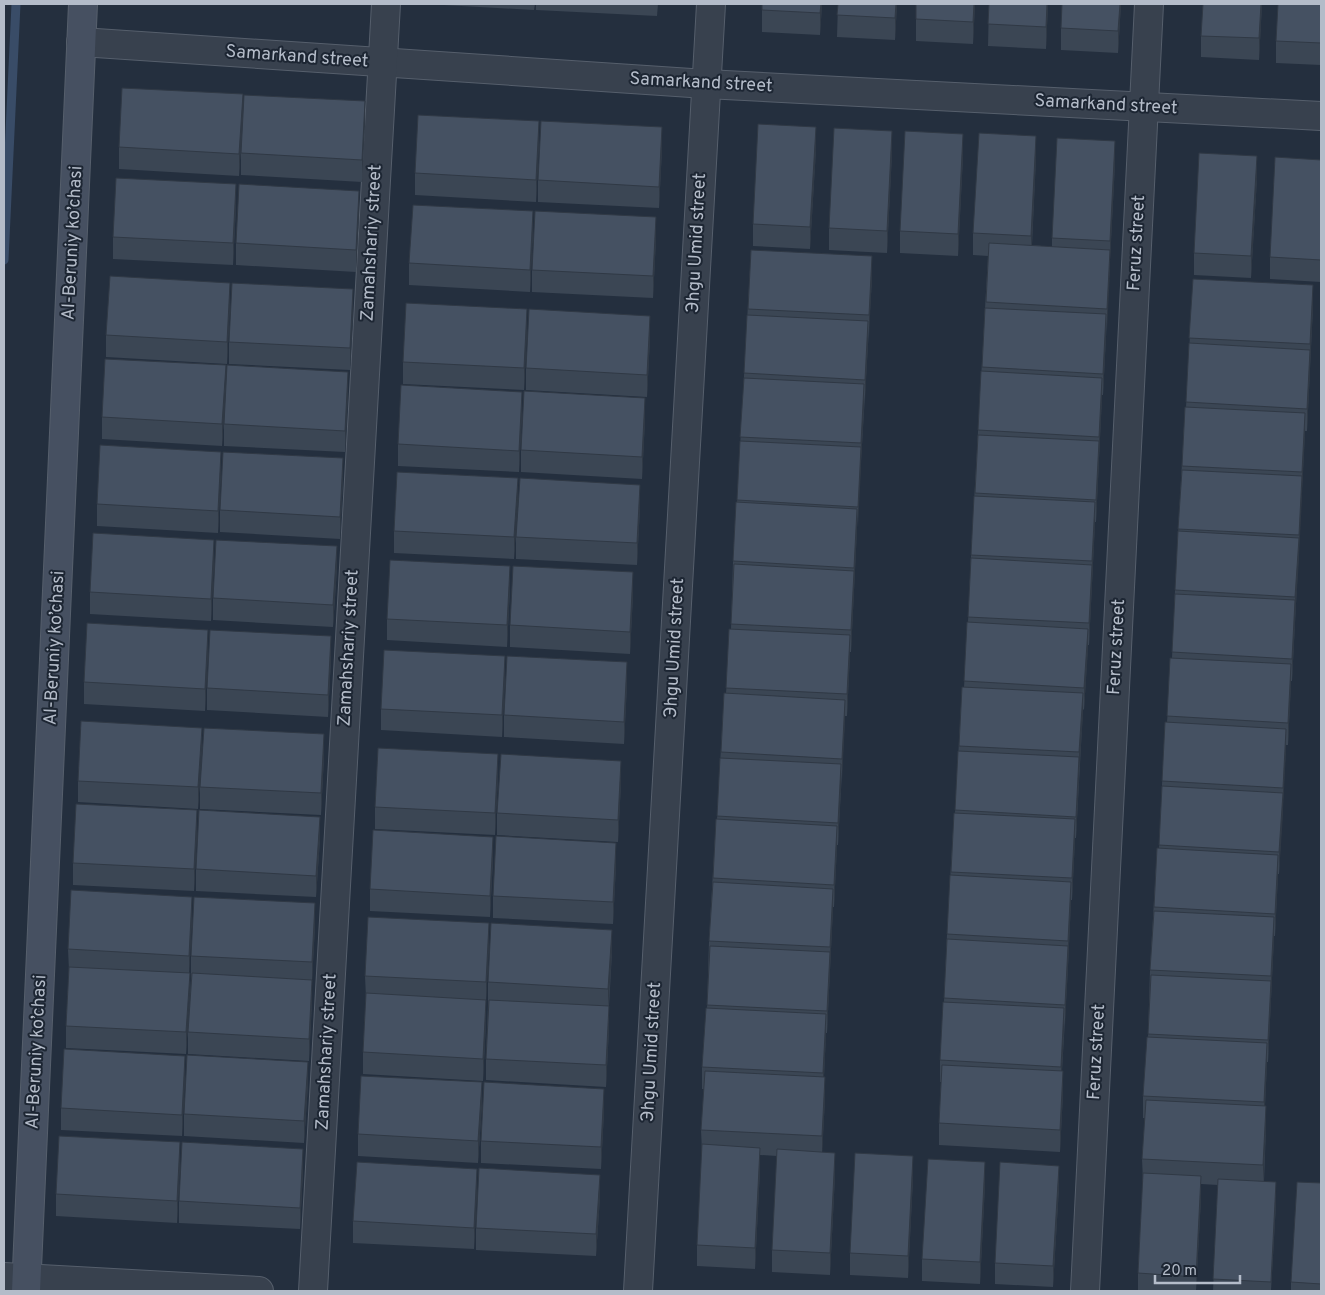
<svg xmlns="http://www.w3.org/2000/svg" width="1325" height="1295" font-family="Overpass,sans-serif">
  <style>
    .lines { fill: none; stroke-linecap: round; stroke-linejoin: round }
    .stream { stroke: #394c67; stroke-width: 9 }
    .minor-casing { stroke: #565f6c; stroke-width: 30 }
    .secondary-casing { stroke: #565f6c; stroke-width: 30 }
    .minor { stroke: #38414e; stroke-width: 28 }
    .secondary { stroke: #465061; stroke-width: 28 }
    .wall { fill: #3b4654 }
    .shaded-wall { fill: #303945 }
    .building { fill: #455162; stroke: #303945 }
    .labels { text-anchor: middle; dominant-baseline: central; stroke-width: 4; stroke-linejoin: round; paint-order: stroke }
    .street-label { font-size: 18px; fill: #b4bcc9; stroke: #1d2633 }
  </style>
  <rect width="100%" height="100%" fill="#242f3e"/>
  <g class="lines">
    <path class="stream" d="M4,260L16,4"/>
    <defs>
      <g id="minor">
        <path d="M81,42L706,84L1321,116"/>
        <path d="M4,1277L259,1291"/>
        <path d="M313,1291L386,4"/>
        <path d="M638,1291L711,4"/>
        <path d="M1085,1291L1149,4"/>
      </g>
      <path id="secondary" d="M26,1291L83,4"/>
    </defs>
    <use href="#minor" class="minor-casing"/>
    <use href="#secondary" class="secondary-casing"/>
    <use href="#minor" class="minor"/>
    <use href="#secondary" class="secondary"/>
  </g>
  <g class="wall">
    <path d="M426,4H535L534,10Z"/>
    <path d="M536,4H658L657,16L536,10Z"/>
    <path d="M762,4H822L820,35L762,32Z"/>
    <path d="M838,4H897L895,40L837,37Z"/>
    <path d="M916,4H975L973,44L916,41Z"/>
    <path d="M989,4H1048L1046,49L988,46Z"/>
    <path d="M1121,4L1118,53L1061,50V28Z"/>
    <path d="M1262,4L1259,60L1201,57V36Z"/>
    <path d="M1321,4V65L1276,63V41Z"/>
    <path d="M243,116L239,176L119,169V147Z"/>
    <path d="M365,123L362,182L241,175V153Z"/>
    <path d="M539,143L536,202L415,195V173Z"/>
    <path d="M662,149L659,208L538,202V180Z"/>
    <path d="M816,149L810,249L753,246V224Z"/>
    <path d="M892,153L887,253L829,250V228Z"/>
    <path d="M963,156L958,256L900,253V231Z"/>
    <path d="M1036,158L1032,245L1052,247V238L1115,163L1103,395H1102L1096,522H1095L1089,645H1088L1084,710L1083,709L1076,838H1075L1072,900H1071L1068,967L1062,1071L1063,1093L1060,1152L939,1145V1123L941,1082H940V1060L944,1002L947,934L954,813H955L962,687H964L968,622L971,555L988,256L973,255V233Z"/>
    <path d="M1321,160V282L1270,279V257Z"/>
    <path d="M1257,178L1251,278L1194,275V253Z"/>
    <path d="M236,206L233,265L113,259V237Z"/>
    <path d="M359,213L356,272L236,265V243Z"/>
    <path d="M533,233L530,292L409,285V263Z"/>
    <path d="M656,239L653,298L532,292V270Z"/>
    <path d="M751,250L872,278L857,528L851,652H850L847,716H845L838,845H837L834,907H833L827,1033H826L824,1077L825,1099L822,1152L835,1175L830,1275L772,1272V1250L777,1156L760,1155V1169L755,1269L697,1266V1245L702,1152L701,1130L704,1089H702V1067L707,1008L709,941L716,819H717L724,693H726L731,629L733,561L737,502Z"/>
    <path d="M1193,279L1313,307L1307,431H1305L1292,681H1291L1288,745H1286L1279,874H1278L1275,936H1274L1268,1062H1267L1265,1106L1266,1128L1264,1181L1276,1203L1271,1291H1213L1218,1185L1201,1184V1198L1196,1291H1138V1273L1143,1181L1142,1159L1145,1118H1143V1096L1148,1037L1150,970L1157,848H1159L1165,722H1167L1172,658L1175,590L1185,407H1186Z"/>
    <path d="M230,305L227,364L106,357V335Z"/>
    <path d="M353,311L350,370L229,364V342Z"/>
    <path d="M527,331L524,390L403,384V362Z"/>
    <path d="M650,338L647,397L526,390V368Z"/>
    <path d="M226,387L222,446L102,439V417Z"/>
    <path d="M348,394L345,452L224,446V424Z"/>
    <path d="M522,414L519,472L398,466V444Z"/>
    <path d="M645,420L642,479L521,472V450Z"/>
    <path d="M221,474L218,533L97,526V504Z"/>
    <path d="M343,480L340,539L220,532V510Z"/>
    <path d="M518,500L514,559L394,553V531Z"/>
    <path d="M640,507L637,565L516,559V537Z"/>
    <path d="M214,561L211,621L90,614V592Z"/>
    <path d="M337,568L333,627L213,620V598Z"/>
    <path d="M510,588L507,647L387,640V619Z"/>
    <path d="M633,594L630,654L510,647V625Z"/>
    <path d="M208,651L205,711L84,704V682Z"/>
    <path d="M331,658L328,717L207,710V688Z"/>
    <path d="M505,678L502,737L381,730V709Z"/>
    <path d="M627,684L624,744L504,737V715Z"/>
    <path d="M202,750L198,809L78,802V781Z"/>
    <path d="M324,756L321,815L200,809V787Z"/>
    <path d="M498,776L495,835L375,829V807Z"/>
    <path d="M621,783L618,842L497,835V813Z"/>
    <path d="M197,832L194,891L73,885V863Z"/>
    <path d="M320,839L316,897L196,891V869Z"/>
    <path d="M493,859L490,917L370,911V889Z"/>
    <path d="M616,865L613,924L493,918V896Z"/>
    <path d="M192,919L189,973L190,995L186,1054L66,1048V1026L69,971L68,949Z"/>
    <path d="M315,925L312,980V1002L309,1061L188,1054V1032L191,978V956Z"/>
    <path d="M489,945L486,1000V1022L483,1081L363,1074V1052L366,998L365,976Z"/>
    <path d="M612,952L609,1006V1028L606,1087L486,1080V1059L488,1004V982Z"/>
    <path d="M185,1078L182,1136L61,1130V1108Z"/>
    <path d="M308,1084L304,1143L184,1136V1114Z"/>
    <path d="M482,1104L478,1163L358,1156V1134Z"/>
    <path d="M604,1111L601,1169L481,1163V1141Z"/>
    <path d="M180,1164L177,1223L56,1216V1194Z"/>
    <path d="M303,1171L300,1229L179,1223V1201Z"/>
    <path d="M913,1178L908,1278L850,1275V1253Z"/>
    <path d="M1321,1183V1291H1291V1282Z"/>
    <path d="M985,1184L980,1284L922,1281V1259Z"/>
    <path d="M1059,1187L1053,1287L995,1284V1263Z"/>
    <path d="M477,1191L474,1249L353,1243V1221Z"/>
    <path d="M600,1197L596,1256L476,1250V1228Z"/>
  </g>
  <g class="shaded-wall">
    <path d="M821,4H822L820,35V13Z"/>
    <path d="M896,4H897L895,40V18Z"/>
    <path d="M974,4H975L973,44V22Z"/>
    <path d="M1047,4H1048L1046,49V27Z"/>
    <path d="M1120,4H1121L1118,53V31Z"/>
    <path d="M1261,4H1262L1259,60V38Z"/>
    <path d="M243,94V116L239,176V154Z"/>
    <path d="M365,101V123L362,182V160Z"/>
    <path d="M539,121V143L536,202V180Z"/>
    <path d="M662,127V149L659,208V187Z"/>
    <path d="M816,127V149L810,249V227Z"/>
    <path d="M892,131V153L887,253V231Z"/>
    <path d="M963,134V156L958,256V234Z"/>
    <path d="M1036,136V158L1031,258V236Z"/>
    <path d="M1115,141V163L1110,263V241Z"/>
    <path d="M1257,156V178L1251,278V256Z"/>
    <path d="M236,184V206L233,265V243Z"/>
    <path d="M359,191V213L356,272V250Z"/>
    <path d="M533,211V233L530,292V270Z"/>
    <path d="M656,217V239L653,298V276Z"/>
    <path d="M1110,250V272L1107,331V309Z"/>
    <path d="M872,256V278L869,337V315Z"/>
    <path d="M230,283V305L227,364V342Z"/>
    <path d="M1313,285V307L1310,366V344Z"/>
    <path d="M353,289V311L350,370V348Z"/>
    <path d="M527,309V331L524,390V368Z"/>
    <path d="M1106,314V336L1103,395V374Z"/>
    <path d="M650,316V338L647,397V375Z"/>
    <path d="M868,321V343L865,402V380Z"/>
    <path d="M1310,350V372L1307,431V409Z"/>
    <path d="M226,365V387L222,446V424Z"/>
    <path d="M348,372V394L345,452V431Z"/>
    <path d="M1102,378V400L1099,459V437Z"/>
    <path d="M864,384V406L861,465V443Z"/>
    <path d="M522,392V414L519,472V451Z"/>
    <path d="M645,398V420L642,479V457Z"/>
    <path d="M1305,413V435L1302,494V472Z"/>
    <path d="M1099,441V463L1096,522V500Z"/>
    <path d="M861,447V469L858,528V507Z"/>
    <path d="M221,452V474L218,533V511Z"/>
    <path d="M343,458V480L340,539V517Z"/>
    <path d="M1302,476V498L1299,557V535Z"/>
    <path d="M518,478V500L514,559V537Z"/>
    <path d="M640,485V507L637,565V543Z"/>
    <path d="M1095,502V524L1089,645V623Z"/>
    <path d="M857,509V531L851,652V630Z"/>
    <path d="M1299,538V560L1295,619V597Z"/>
    <path d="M214,540V561L211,621V599Z"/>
    <path d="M337,546V568L333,627V605Z"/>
    <path d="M510,566V588L507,647V625Z"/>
    <path d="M633,572V594L630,654V632Z"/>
    <path d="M1295,600V622L1292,681V659Z"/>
    <path d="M1088,629V651L1084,710V688Z"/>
    <path d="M208,630V651L205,711V689Z"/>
    <path d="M850,635V657L847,716V694Z"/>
    <path d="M331,636V658L328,717V695Z"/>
    <path d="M505,656V678L502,737V715Z"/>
    <path d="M627,662V684L624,744V722Z"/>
    <path d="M1291,664V686L1288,745V723Z"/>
    <path d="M1083,693V715L1079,774V752Z"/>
    <path d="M845,700V722L842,781V759Z"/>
    <path d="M202,728V750L198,809V787Z"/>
    <path d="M1286,729V751L1283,810V788Z"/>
    <path d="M324,734V756L321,815V793Z"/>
    <path d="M498,754V776L495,835V813Z"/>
    <path d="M1079,757V779L1076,838V817Z"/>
    <path d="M621,761V783L618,842V820Z"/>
    <path d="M841,764V786L838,845V823Z"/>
    <path d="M1283,793V815L1279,874V852Z"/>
    <path d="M197,810V832L194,891V869Z"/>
    <path d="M320,817V839L316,897V876Z"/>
    <path d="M1075,819V841L1072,900V878Z"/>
    <path d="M837,826V848L834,907V885Z"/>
    <path d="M493,837V859L490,917V896Z"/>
    <path d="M616,843V865L613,924V902Z"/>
    <path d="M1278,855V876L1275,936V914Z"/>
    <path d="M1071,882V904L1065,1027V1005Z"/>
    <path d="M833,889V910L827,1033V1011Z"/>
    <path d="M192,897V919L189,978V956Z"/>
    <path d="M315,903V925L312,984V962Z"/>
    <path d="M1274,917V939L1268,1062V1040Z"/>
    <path d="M489,923V945L486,1004V982Z"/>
    <path d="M612,930V952L608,1010V989Z"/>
    <path d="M190,973V995L186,1054V1032Z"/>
    <path d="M312,980V1002L309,1061V1039Z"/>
    <path d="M486,1000V1022L483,1081V1059Z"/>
    <path d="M609,1006V1028L606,1087V1065Z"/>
    <path d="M1064,1008V1030L1061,1089V1067Z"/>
    <path d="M826,1014V1036L823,1095V1073Z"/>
    <path d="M1267,1043V1065L1264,1124V1102Z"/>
    <path d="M185,1056V1078L182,1136V1115Z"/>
    <path d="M308,1062V1084L304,1143V1121Z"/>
    <path d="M1063,1071V1093L1060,1152V1130Z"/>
    <path d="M825,1077V1099L822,1158V1136Z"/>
    <path d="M482,1082V1104L478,1163V1141Z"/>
    <path d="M604,1089V1111L601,1169V1147Z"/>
    <path d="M1266,1106V1128L1263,1187V1165Z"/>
    <path d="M180,1142V1164L177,1223V1201Z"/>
    <path d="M760,1148V1169L755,1269V1248Z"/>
    <path d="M303,1149V1171L300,1229V1208Z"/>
    <path d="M835,1153V1175L830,1275V1253Z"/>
    <path d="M913,1156V1178L908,1278V1256Z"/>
    <path d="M985,1162V1184L980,1284V1262Z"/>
    <path d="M1059,1166V1187L1053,1287V1266Z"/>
    <path d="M477,1169V1191L474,1249V1228Z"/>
    <path d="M600,1175V1197L596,1256V1234Z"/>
    <path d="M1201,1176V1198L1196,1291V1277Z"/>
    <path d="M1276,1182V1203L1271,1291Z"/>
  </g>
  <g class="building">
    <path d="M762,4H821L820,13L762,10Z"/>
    <path d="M838,4H896L895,18L837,15Z"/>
    <path d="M916,4H974L973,22L916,19Z"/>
    <path d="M989,4H1047L1046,27L988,24Z"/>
    <path d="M1062,4H1120L1118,31L1061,28Z"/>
    <path d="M1203,4H1261L1259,38L1201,36Z"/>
    <path d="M1278,4H1321V43L1276,41Z"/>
    <path d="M122,88L243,94L239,154L119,147Z"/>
    <path d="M244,95L365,101L362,160L241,153Z"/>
    <path d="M418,115L539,121L536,180L415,173Z"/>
    <path d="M541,121L662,127L659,187L538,180Z"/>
    <path d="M758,124L816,127L810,227L753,224Z"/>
    <path d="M834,128L892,131L887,231L829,228Z"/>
    <path d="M905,131L963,134L958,234L900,231Z"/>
    <path d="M979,133L1036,136L1031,236L973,233Z"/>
    <path d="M1057,138L1115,141L1110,241L1052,238Z"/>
    <path d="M1199,153L1257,156L1251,256L1194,253Z"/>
    <path d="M1275,157L1321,160V260L1270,257Z"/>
    <path d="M116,178L236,184L233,243L113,237Z"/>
    <path d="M239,184L359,191L356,250L236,243Z"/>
    <path d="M413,205L533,211L530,270L409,263Z"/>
    <path d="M535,211L656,217L653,276L532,270Z"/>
    <path d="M989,243L1110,250L1107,309L986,302Z"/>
    <path d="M751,250L872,256L869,315L748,309Z"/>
    <path d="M110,276L230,283L227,342L106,335Z"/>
    <path d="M1193,279L1313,285L1310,344L1189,338Z"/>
    <path d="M232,283L353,289L350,348L229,342Z"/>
    <path d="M406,303L527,309L524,368L403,362Z"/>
    <path d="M985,308L1106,314L1103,374L982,367Z"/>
    <path d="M529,309L650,316L647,375L526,368Z"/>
    <path d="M747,315L868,321L865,380L744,373Z"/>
    <path d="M1189,343L1310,350L1307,409L1186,402Z"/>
    <path d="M105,359L226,365L222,424L102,417Z"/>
    <path d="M227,365L348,372L345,431L224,424Z"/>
    <path d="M981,371L1102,378L1099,437L978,430Z"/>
    <path d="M744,378L864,384L861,443L740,437Z"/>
    <path d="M401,385L522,392L519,451L398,444Z"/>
    <path d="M524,391L645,398L642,457L521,450Z"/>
    <path d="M1185,407L1305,413L1302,472L1182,466Z"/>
    <path d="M978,435L1099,441L1096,500L975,493Z"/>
    <path d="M740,441L861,447L858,507L737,500Z"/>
    <path d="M100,445L221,452L218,511L97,504Z"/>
    <path d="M223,452L343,458L340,517L220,510Z"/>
    <path d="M1182,470L1302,476L1299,535L1178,529Z"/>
    <path d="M397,472L518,478L514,537L394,531Z"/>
    <path d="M520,478L640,485L637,543L516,537Z"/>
    <path d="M974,496L1095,502L1092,561L971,555Z"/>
    <path d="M736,502L857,509L854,568L733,561Z"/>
    <path d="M1178,531L1299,538L1295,597L1175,590Z"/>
    <path d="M93,533L214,540L211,599L90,592Z"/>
    <path d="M216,540L337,546L333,605L213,598Z"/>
    <path d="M971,558L1092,565L1089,623L968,617Z"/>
    <path d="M390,560L510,566L507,625L387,619Z"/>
    <path d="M734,564L854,571L851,630L731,624Z"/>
    <path d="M513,566L633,572L630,632L510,625Z"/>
    <path d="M1175,594L1295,600L1292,659L1172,652Z"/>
    <path d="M967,622L1088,629L1084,688L964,681Z"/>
    <path d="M87,623L208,630L205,689L84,682Z"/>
    <path d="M729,629L850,635L847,694L726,688Z"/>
    <path d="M210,630L331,636L328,695L207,688Z"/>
    <path d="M384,650L505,656L502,715L381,709Z"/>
    <path d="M507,656L627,662L624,722L504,715Z"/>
    <path d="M1170,658L1291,664L1288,723L1167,716Z"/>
    <path d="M962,687L1083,693L1079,752L959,746Z"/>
    <path d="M724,693L845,700L842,759L721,752Z"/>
    <path d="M81,721L202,728L198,787L78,781Z"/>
    <path d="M1165,722L1286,729L1283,788L1162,781Z"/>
    <path d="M204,728L324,734L321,793L200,787Z"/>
    <path d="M378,748L498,754L495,813L375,807Z"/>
    <path d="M958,751L1079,757L1076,817L955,810Z"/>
    <path d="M501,754L621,761L618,820L497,813Z"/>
    <path d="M720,758L841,764L838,823L717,816Z"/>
    <path d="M1162,786L1283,793L1279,852L1159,845Z"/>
    <path d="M76,804L197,810L194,869L73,863Z"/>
    <path d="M199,810L320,817L316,876L196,869Z"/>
    <path d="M954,813L1075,819L1072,878L951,872Z"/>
    <path d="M716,819L837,826L834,885L713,878Z"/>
    <path d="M373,830L493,837L490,896L370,889Z"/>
    <path d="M496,836L616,843L613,902L493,896Z"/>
    <path d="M1157,848L1278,855L1275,914L1154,907Z"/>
    <path d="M950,875L1071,882L1068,941L947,934Z"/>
    <path d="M713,882L833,889L830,947L709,941Z"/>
    <path d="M71,890L192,897L189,956L68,949Z"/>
    <path d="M194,897L315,903L312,962L191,956Z"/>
    <path d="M1154,911L1274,917L1271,976L1150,970Z"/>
    <path d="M368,917L489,923L486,982L365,976Z"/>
    <path d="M491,923L612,930L608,989L488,982Z"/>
    <path d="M947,939L1068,946L1065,1005L944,998Z"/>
    <path d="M710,946L830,952L827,1011L707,1005Z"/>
    <path d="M69,967L190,973L186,1032L66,1026Z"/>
    <path d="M192,973L312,980L309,1039L188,1032Z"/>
    <path d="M1151,975L1271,981L1268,1040L1148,1034Z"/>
    <path d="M366,993L486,1000L483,1059L363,1052Z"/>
    <path d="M489,1000L609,1006L606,1065L486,1059Z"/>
    <path d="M943,1002L1064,1008L1061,1067L940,1060Z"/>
    <path d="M706,1008L826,1014L823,1073L702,1067Z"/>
    <path d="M1147,1037L1267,1043L1264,1102L1143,1096Z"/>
    <path d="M64,1049L185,1056L182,1115L61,1108Z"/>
    <path d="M187,1055L308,1062L304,1121L184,1114Z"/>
    <path d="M942,1065L1063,1071L1060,1130L939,1123Z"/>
    <path d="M705,1071L825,1077L822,1136L701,1130Z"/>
    <path d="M361,1076L482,1082L478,1141L358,1134Z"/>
    <path d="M484,1082L604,1089L601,1147L481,1141Z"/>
    <path d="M1146,1100L1266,1106L1263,1165L1142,1159Z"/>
    <path d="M59,1136L180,1142L177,1201L56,1194Z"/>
    <path d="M182,1142L303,1149L300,1208L179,1201Z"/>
    <path d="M702,1144L760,1148L755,1248L697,1245Z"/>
    <path d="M777,1149L835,1153L830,1253L772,1250Z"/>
    <path d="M855,1153L913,1156L908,1256L850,1253Z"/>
    <path d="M928,1159L985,1162L980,1262L922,1259Z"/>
    <path d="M357,1162L477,1169L474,1228L353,1221Z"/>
    <path d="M1000,1162L1059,1166L1053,1266L995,1263Z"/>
    <path d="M479,1168L600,1175L596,1234L476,1228Z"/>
    <path d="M1143,1173L1201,1176L1196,1277L1138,1273Z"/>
    <path d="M1218,1179L1276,1182L1271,1282L1213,1279Z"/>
    <path d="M1297,1182L1321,1183V1284L1291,1282Z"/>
  </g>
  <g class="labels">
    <g class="street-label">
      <text transform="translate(297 57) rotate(4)">Samarkand street</text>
      <text transform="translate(701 83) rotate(3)">Samarkand street</text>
      <text transform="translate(1106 105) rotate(3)">Samarkand street</text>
      <text transform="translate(73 243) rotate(-87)">Al-Beruniy ko’chasi</text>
      <text transform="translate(372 243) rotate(-87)">Zamahshariy street</text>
      <text transform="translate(697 243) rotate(-87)">Эhgu Umid street</text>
      <text transform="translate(1137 243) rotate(-87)">Feruz street</text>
      <text transform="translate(1117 647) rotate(-87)">Feruz street</text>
      <text transform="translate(55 648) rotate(-87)">Al-Beruniy ko’chasi</text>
      <text transform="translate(349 648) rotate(-87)">Zamahshariy street</text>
      <text transform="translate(675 648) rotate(-87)">Эhgu Umid street</text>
      <text transform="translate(37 1052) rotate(-87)">Al-Beruniy ko’chasi</text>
      <text transform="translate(327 1052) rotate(-87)">Zamahshariy street</text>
      <text transform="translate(652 1052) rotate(-87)">Эhgu Umid street</text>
      <text transform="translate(1097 1052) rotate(-87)">Feruz street</text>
    </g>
  </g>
  <rect width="1325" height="1295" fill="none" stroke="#b4bcc9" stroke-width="10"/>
  <path d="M1155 1275v8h85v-8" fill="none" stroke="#b4bcc9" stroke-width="2.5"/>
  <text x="1162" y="1275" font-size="15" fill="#b4bcc9" stroke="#1d2633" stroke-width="4" paint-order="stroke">20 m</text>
</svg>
